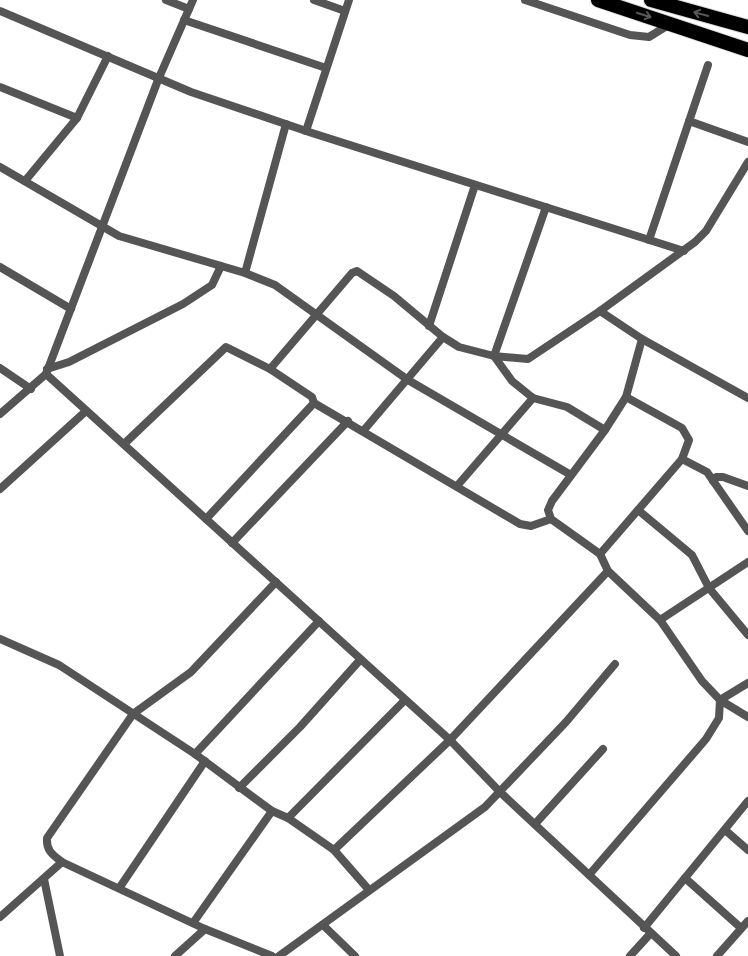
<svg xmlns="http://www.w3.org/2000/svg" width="748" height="956" font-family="'DM Sans',sans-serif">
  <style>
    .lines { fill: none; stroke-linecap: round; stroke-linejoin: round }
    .highway-casing { stroke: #dbdbdb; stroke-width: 16 }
    .street { stroke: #555; stroke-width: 8 }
    .highway { stroke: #000; stroke-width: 14 }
    .oneway { stroke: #595959 }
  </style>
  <rect width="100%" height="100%" fill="#fff"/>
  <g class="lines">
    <defs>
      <g id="highway">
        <path d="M598,0L748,50"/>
        <path d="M651,0L748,27"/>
      </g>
    </defs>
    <use href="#highway" class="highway-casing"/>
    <g class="street">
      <path d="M166,0L189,9"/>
      <path d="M193,0L158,80L46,374L450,740L500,792L676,956"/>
      <path d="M314,0L345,11"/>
      <path d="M525,0L630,35L649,37L670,24"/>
      <path d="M0,11L191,92L312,133L684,251"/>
      <path d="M184,20L326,68"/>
      <path d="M0,87L77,118"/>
      <path d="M689,121L748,142"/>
      <path d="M306,131L349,0"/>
      <path d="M0,167L119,236L245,273L275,285L408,380L571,475"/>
      <path d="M25,181L77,118L108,56"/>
      <path d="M546,207L494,356L512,381L533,398L567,407L605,430"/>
      <path d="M649,240L708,65"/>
      <path d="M0,267L71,309"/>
      <path d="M245,273L286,124"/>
      <path d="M600,311L642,339L748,398"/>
      <path d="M429,326L475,185"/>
      <path d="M642,339L626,397L605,430L552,501L548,510L551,519L600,554L608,571L660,620L748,562"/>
      <path d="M0,368L31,389"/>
      <path d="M47,369L69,362L183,304L212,285L221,266"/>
      <path d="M270,369L352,273L357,271L394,296L443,337L459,347L494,356L528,359L600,311L695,242L706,231L748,162"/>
      <path d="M314,403L520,524L531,526L551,519"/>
      <path d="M0,414L46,374"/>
      <path d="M364,430L443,337"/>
      <path d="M124,444L226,347L270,369L312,397L314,403L206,519"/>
      <path d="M682,459L707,472L748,531"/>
      <path d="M713,481L716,477H723L748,486"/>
      <path d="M457,486L533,398"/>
      <path d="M0,489L86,411"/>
      <path d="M638,510L692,555L709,588L748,635"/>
      <path d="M232,543L348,421"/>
      <path d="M600,554L682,459L689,440L682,428L626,397"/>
      <path d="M660,620L702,681L720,700L748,717"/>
      <path d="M0,639L59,665L195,754L272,811L288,818L334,850L369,890"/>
      <path d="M195,754L319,621"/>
      <path d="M239,788L300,727L360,660"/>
      <path d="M288,818L405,700"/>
      <path d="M535,824L603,749"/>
      <path d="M725,830L748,850"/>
      <path d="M334,850L450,740L608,571"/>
      <path d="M589,875L706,739L719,718L720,700L748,683"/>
      <path d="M685,878L741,928"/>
      <path d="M44,879L60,956"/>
      <path d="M120,887L205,761"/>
      <path d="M0,917L62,862"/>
      <path d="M193,923L272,811"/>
      <path d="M323,925L355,956"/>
      <path d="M644,928L748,801"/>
      <path d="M175,956L205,929"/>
      <path d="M272,956L205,929L62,862C53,855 46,851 47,838L133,714L191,672L276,582"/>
      <path d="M279,956L485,807L566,722L615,664"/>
      <path d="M630,956L650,934"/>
      <path d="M717,956L748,921"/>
    </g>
    <use href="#highway" class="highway"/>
  </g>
  <defs><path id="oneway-shaft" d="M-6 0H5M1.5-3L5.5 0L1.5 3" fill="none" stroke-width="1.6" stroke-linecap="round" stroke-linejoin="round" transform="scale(1.25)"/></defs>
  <g class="oneway">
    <use href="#oneway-shaft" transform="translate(701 14) rotate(-165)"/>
    <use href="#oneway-shaft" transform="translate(644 15) rotate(18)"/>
  </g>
</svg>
